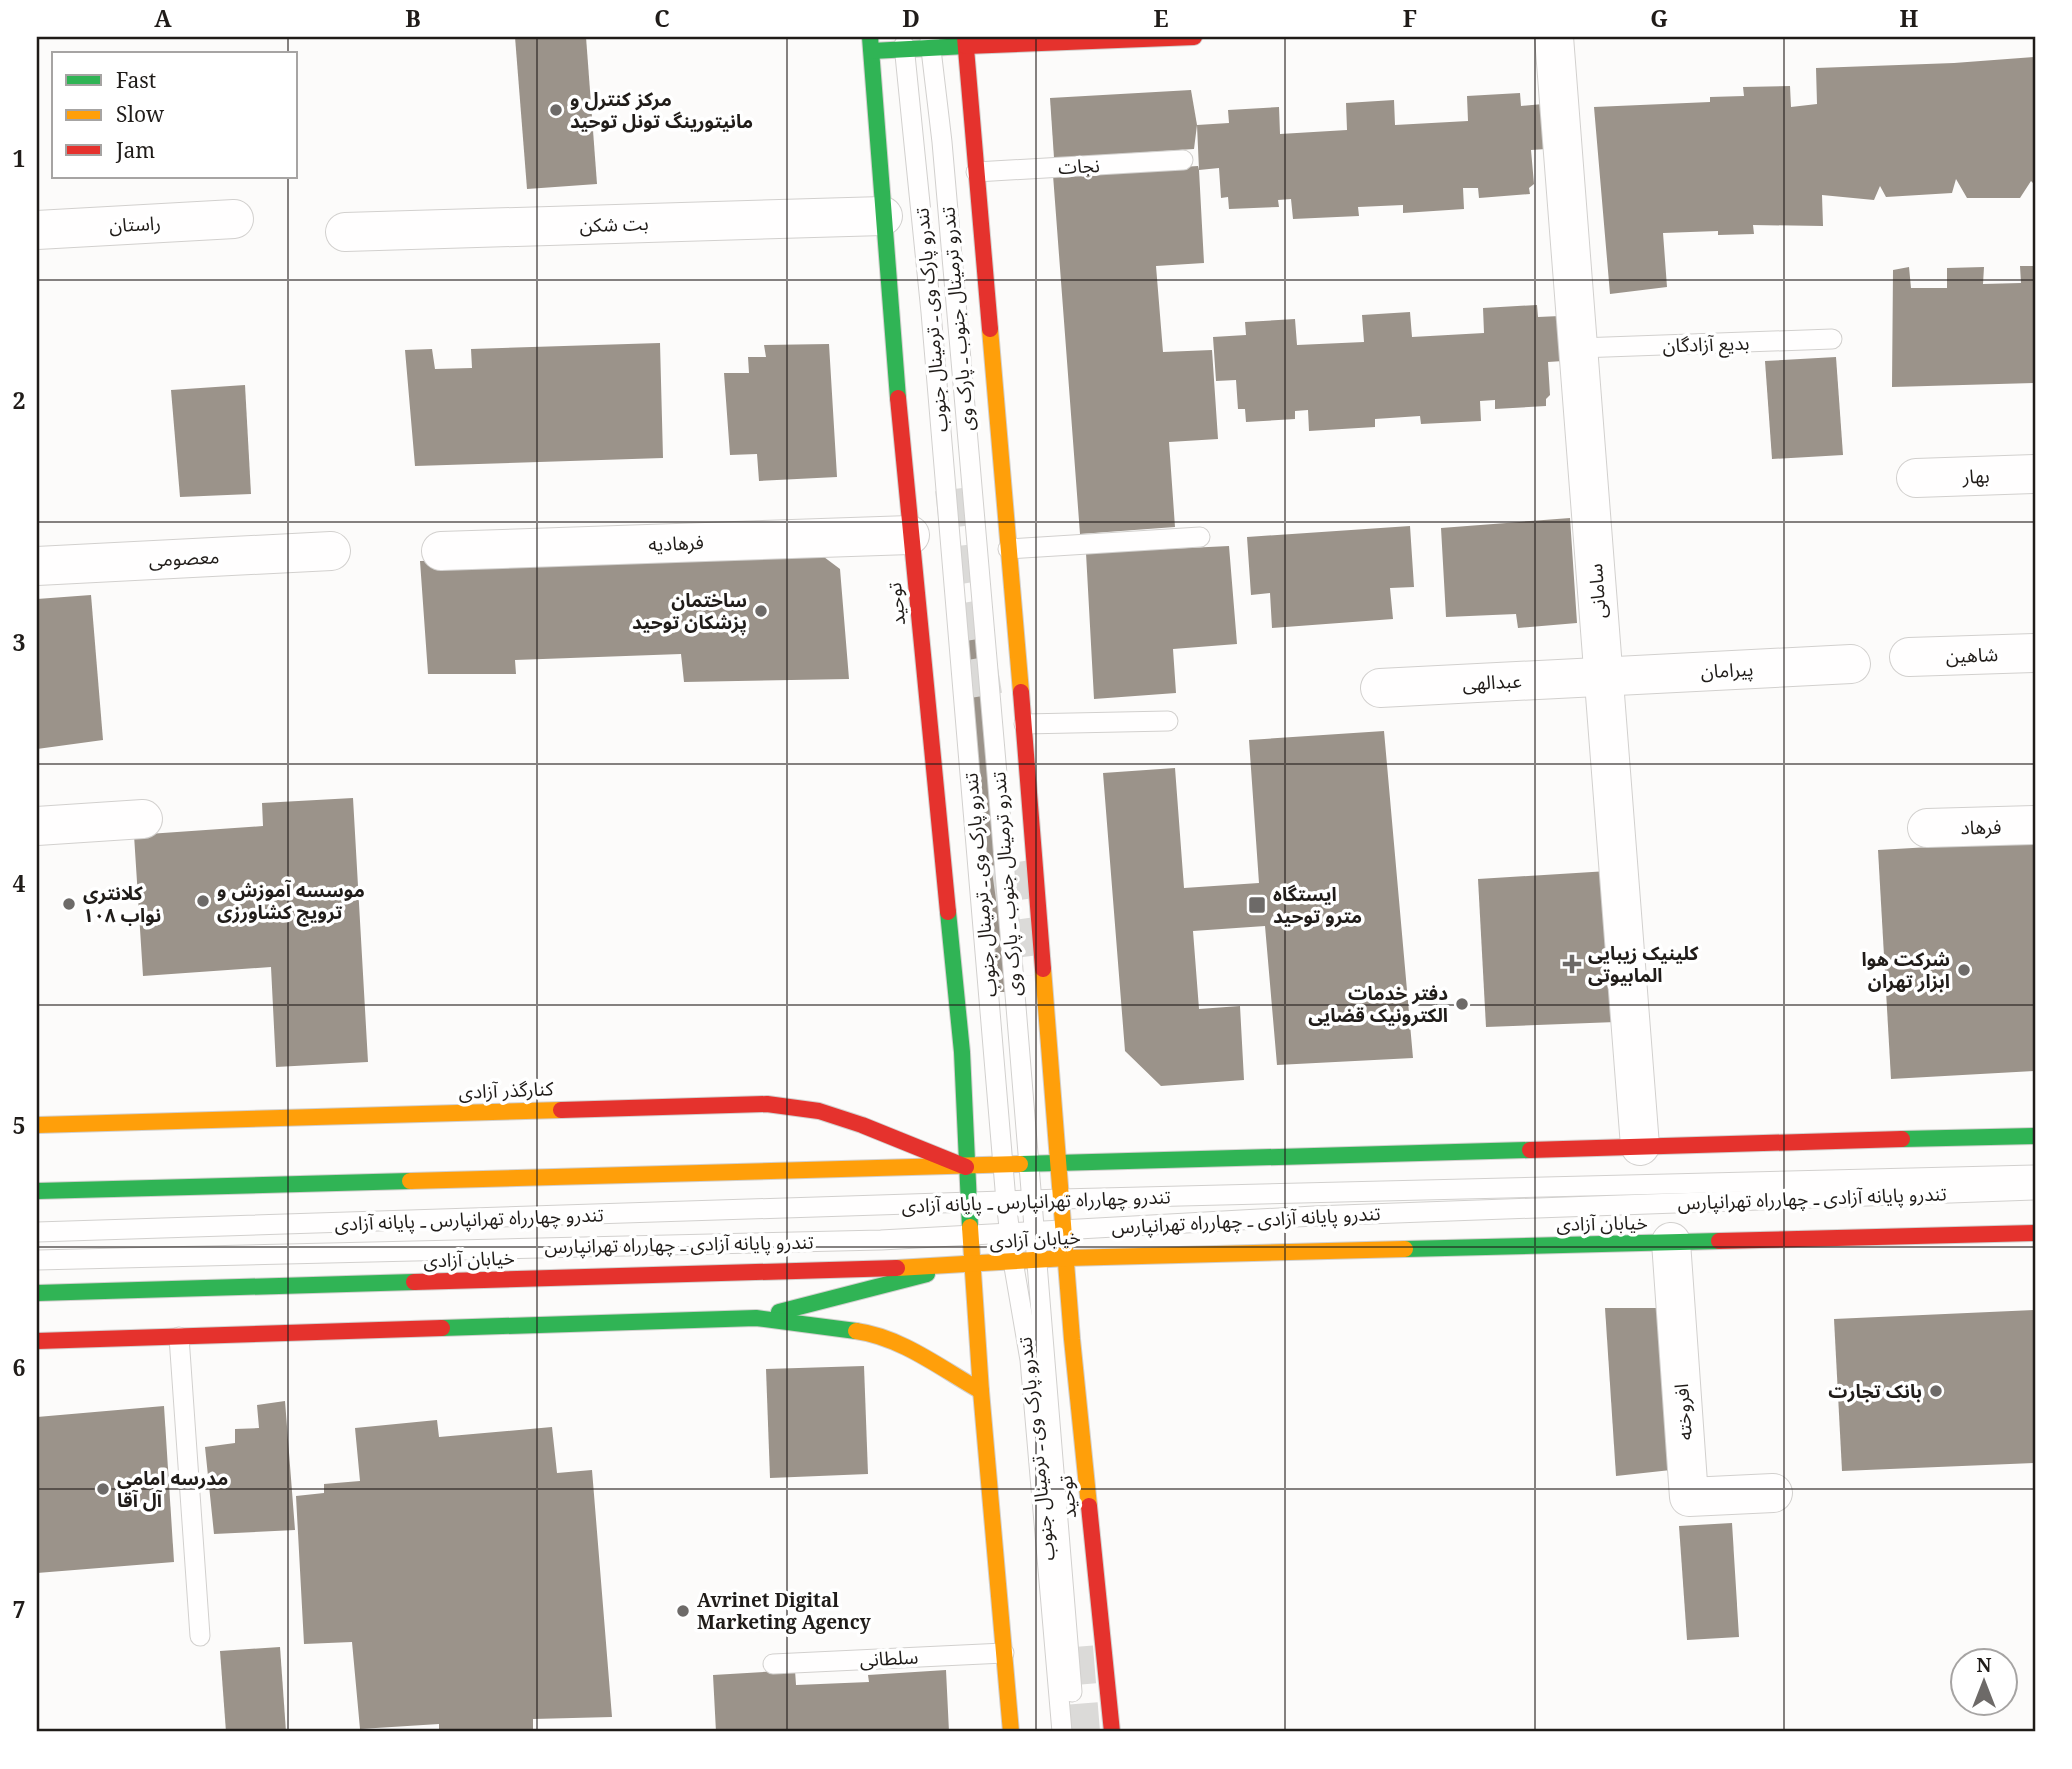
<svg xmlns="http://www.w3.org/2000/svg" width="2072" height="1769" font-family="'Noto Serif','Noto Sans Arabic',serif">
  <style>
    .building { fill: #9b938a }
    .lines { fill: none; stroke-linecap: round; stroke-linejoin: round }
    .highway-tunnel { stroke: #dbdad8; stroke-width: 38; stroke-dasharray: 38 19; stroke-linecap: butt }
    .lane-casing { stroke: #d2d0ce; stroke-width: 21 }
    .street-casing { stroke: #d2d0ce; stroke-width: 40 }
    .fast-casing { stroke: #d2d0ce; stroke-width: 18 }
    .slow-casing { stroke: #d2d0ce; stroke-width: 18 }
    .jam-casing { stroke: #d2d0ce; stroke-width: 18 }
    .lane { stroke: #fffefe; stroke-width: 19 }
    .street { stroke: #fffefe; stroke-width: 38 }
    .fast { stroke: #30b455; stroke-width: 16 }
    .slow { stroke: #ff9f0a; stroke-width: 16 }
    .jam { stroke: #e5322d; stroke-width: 16 }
    .grid { fill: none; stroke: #201c19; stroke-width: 2; stroke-opacity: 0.55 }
    .poi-dot { fill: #6d6a68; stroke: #fff; stroke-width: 2.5 }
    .labels { text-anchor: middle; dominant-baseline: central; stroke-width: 7; stroke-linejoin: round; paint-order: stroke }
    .poi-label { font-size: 19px; font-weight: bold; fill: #201c19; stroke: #fff; text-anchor: start }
    .street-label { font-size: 19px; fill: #201c19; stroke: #fff }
    .neatline { fill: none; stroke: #201c19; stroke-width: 2.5 }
    .grid-label { font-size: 23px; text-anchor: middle; font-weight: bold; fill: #201c19 }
  </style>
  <rect width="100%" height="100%" fill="#fcfbfa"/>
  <g class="building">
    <path d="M515,37H586L597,184L527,189Z"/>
    <path d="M2035,57V185L2031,181L2020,198H1967L1956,179L1952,193L1886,197L1880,186L1874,200L1822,195L1823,226L1753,225L1754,234L1718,235V231L1663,233L1667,287L1610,294L1594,107L1710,102V97L1744,96L1743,87L1790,86L1791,107L1817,104L1816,68L1954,63Z"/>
    <path d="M1191,90L1197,125L1194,149L1054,158L1050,98Z"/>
    <path d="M1520,93L1521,106L1543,104L1546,149L1531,150L1534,184L1529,188L1530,194L1479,198L1478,188H1463L1464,209L1403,213V205L1358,207L1359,216L1293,219L1291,199L1278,200L1279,207L1229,209L1228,197L1221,198L1219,168L1199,170L1204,263L1156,266L1163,352L1212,350L1218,439L1169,442L1175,527L1080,534L1053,175L1198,166L1199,170L1197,125L1229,123L1228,110L1279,107L1280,134L1347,130L1346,103L1394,100L1395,125L1468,121L1467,96Z"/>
    <path d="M2020,266H2035V383L1892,387L1893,270L1909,267L1911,288H1947V268L1984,267L1983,284L2021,283Z"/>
    <path d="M1537,305L1538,317L1560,316L1563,361L1548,362L1550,395L1546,399V406L1495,409V400L1480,401L1481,421L1421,424L1420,416L1375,419V427L1309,431L1308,410L1295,411V419L1246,422L1245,409H1238L1236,380L1216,381L1213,337L1246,335L1245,322L1295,319L1297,345L1364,342L1362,315L1410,312L1412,337L1484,333L1483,308Z"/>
    <path d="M660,343L663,458L415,466L405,350L432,349L435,369L472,368L471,349Z"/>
    <path d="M829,344L837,477L759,481L757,454L730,455L724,373H749L748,357H766L764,345Z"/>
    <path d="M1836,357L1843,455L1772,459L1765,361Z"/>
    <path d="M245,385L251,494L180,497L171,390Z"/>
    <path d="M1570,518L1577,623L1518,628L1516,614L1446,617L1441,528Z"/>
    <path d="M1410,526L1414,587L1390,588L1393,619L1272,628L1270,593L1251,595L1247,537Z"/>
    <path d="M1229,546L1237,644L1173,649L1176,693L1094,699L1086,553Z"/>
    <path d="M816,551L840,569L849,679L684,682L681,654L515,660L516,674H428L420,561Z"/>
    <path d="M91,595L103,740L37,749V599Z"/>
    <path d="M982,634L1012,992H998L968,635Z"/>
    <path d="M1384,731L1413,1058L1277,1065L1265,926L1193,931L1199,1009L1240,1006L1244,1080L1161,1086L1125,1051L1103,773L1175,768L1184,888L1259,883L1249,740Z"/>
    <path d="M353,798L368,1062L276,1067L271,967L143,976L134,835L263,826L262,803Z"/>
    <path d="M2035,841V1071L1891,1079L1878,850Z"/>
    <path d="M1608,871L1616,1022L1486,1027L1478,879Z"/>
    <path d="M1605,1308H1668L1680,1469L1616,1476Z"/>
    <path d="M2035,1310V1463L1842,1471L1834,1319Z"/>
    <path d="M864,1366L868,1474L770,1478L766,1369Z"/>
    <path d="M285,1401L295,1530L214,1534L205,1447L235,1443V1429L259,1428L257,1405Z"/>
    <path d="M164,1406L174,1562L37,1573V1417Z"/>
    <path d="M437,1420L439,1437L552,1427L557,1473L592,1470L612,1717L533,1719V1732H439V1724L360,1729L352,1642L304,1644L296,1496L324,1493V1484L360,1481L355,1428Z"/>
    <path d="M1732,1523L1739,1637L1687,1640L1679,1526Z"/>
    <path d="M280,1647L286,1732H226L220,1651Z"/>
    <path d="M795,1670L796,1685L869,1682L868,1675L946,1670L949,1732H716L713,1675Z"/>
  </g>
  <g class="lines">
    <g class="highway-tunnel">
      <path d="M954,489L964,577L986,713"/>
      <path d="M1010,863L1026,976"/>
      <path d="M1074,1647L1081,1732"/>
    </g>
    <defs>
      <g id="lane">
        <path d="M930,41L942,142L997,774L1072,1692"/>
        <path d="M904,45L931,312L1006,1201L1013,1261L1030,1360L1062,1732"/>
        <path d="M976,172L1183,160"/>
        <path d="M1579,348L1832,339"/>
        <path d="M1008,549L1200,537"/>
        <path d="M1024,724L1168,721"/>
        <path d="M37,1232L1061,1199L2035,1175"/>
        <path d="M37,1260L881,1240L1314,1216L2035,1190"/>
        <path d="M179,1337L200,1636"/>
        <path d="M773,1664L1004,1653"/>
      </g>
      <g id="street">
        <path d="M1554,37L1640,1146"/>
        <path d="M37,230L234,219"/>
        <path d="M345,232L883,216"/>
        <path d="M1916,478L2035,474"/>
        <path d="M441,551L910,535"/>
        <path d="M37,566L331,551"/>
        <path d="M1909,657L2035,653"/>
        <path d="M1380,688L1851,664"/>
        <path d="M37,826L143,819"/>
        <path d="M1927,828L2035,825"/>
        <path d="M1671,1242L1689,1497L1773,1493"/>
      </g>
      <g id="fast">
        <path d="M870,37L898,398"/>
        <path d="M872,51L966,46"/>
        <path d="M948,912L962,1052L970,1227"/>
        <path d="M1902,1139L2035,1136"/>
        <path d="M1020,1164L1530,1150"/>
        <path d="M37,1191L410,1181"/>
        <path d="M1405,1249L1719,1241"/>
        <path d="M37,1293L414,1282"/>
        <path d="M779,1312L927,1274"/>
        <path d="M442,1328L756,1318L856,1331"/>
      </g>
      <g id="slow">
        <path d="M990,329L1021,692"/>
        <path d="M1043,969L1072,1339L1089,1506"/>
        <path d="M37,1125L561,1110"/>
        <path d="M410,1181L1020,1164"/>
        <path d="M970,1227L981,1391L1011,1732"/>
        <path d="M897,1268L1067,1258L1405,1249"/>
        <path d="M856,1331C901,1337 942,1369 981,1391"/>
      </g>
      <g id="jam">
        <path d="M965,37L990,329"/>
        <path d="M966,46L1194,37"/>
        <path d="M898,398L948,912"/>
        <path d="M1021,692L1043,969"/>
        <path d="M561,1110L767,1104L819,1111L862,1125L966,1167"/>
        <path d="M1530,1150L1902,1139"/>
        <path d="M1719,1241L2035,1233"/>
        <path d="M414,1282L897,1268"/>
        <path d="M37,1341L442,1328"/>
        <path d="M1089,1506L1112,1732"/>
      </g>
    </defs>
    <use href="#lane" class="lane-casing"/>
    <use href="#street" class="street-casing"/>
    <use href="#fast" class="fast-casing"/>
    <use href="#slow" class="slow-casing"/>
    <use href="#jam" class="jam-casing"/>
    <use href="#lane" class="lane"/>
    <use href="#street" class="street"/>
    <use href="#fast" class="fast"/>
    <use href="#slow" class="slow"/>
    <use href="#jam" class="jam"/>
  </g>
  <path class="grid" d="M288,37V54M537,37V1732M787,37V1732M1036,37V1732M1285,37V1732M1535,37V1732M1784,37V1732M288,177V1732M37,280H2035M37,522H2035M37,764H2035M37,1005H2035M37,1247H2035M37,1489H2035"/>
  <g class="poi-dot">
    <circle cx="556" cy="110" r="7"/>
    <circle cx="761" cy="611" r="7"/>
    <circle cx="203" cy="901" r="7"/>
    <circle cx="69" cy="904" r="7"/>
    <rect x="1248" y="896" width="18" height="18" rx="3.5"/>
    <path d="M1568.5 953.5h7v7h7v7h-7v7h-7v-7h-7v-7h7z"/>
    <circle cx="1964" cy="970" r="7"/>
    <circle cx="1462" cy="1004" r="7"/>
    <circle cx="1936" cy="1391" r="7"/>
    <circle cx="103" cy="1489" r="7"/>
    <circle cx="683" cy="1611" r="7"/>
  </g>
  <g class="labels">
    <g class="poi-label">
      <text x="570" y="99">مرکز کنترل و<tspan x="570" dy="22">مانیتورینگ تونل توحید</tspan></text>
      <text x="747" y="600" text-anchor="end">ساختمان<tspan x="747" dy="22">پزشکان توحید</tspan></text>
      <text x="217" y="890">موسسه آموزش و<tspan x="217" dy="22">ترویج کشاورزی</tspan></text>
      <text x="83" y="893">کلانتری<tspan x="83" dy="22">۱۰۸ نواب</tspan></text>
      <text x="1273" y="894">ایستگاه<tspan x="1273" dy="22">مترو توحید</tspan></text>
      <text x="1588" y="953">کلینیک زیبایی<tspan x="1588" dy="22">المابیوتی</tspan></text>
      <text x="1950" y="959" text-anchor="end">شرکت هوا<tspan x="1950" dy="22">ابزار تهران</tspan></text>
      <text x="1448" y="993" text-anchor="end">دفتر خدمات<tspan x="1448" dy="22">الکترونیک قضایی</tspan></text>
      <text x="1922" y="1391" text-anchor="end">بانک تجارت</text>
      <text x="117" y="1478">مدرسه امامی<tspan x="117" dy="22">آل آقا</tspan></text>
      <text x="697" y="1600">Avrinet Digital<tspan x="697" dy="22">Marketing Agency</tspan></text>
    </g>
    <g class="street-label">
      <text transform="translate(1079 166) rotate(-3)">نجات</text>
      <text transform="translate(135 224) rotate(-3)">راستان</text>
      <text transform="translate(614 224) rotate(-2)">بت شکن</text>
      <text transform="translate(957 319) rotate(-95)">تندرو ترمینال جنوب ـ پارک وی</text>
      <text transform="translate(931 320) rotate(-95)">تندرو پارک وی ـ ترمینال جنوب</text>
      <text transform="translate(1706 344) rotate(-2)">بدیع آزادگان</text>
      <text transform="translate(1976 476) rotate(-2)">بهار</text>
      <text transform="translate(676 543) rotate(-2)">فرهادیه</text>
      <text transform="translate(184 558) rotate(-3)">معصومی</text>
      <text transform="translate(1597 591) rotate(-94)">سامانی</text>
      <text transform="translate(896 604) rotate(-96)">توحید</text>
      <text transform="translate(1972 655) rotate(-2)">شاهین</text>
      <text transform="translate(1727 670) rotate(-3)">پیرامان</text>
      <text transform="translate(1492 682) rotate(-3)">عبدالهی</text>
      <text transform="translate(1981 827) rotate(-1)">فرهاد</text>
      <text transform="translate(1006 884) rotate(-94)">تندرو ترمینال جنوب ـ پارک وی</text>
      <text transform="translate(980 885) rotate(-95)">تندرو پارک وی ـ ترمینال جنوب</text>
      <text transform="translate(506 1090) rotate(-2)">کنارگذر آزادی</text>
      <text transform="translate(1812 1198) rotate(-2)">تندرو پایانه آزادی ـ چهارراه تهرانپارس</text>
      <text transform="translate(1036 1201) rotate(-2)">تندرو چهارراه تهرانپارس ـ پایانه آزادی</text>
      <text transform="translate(469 1219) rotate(-2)">تندرو چهارراه تهرانپارس ـ پایانه آزادی</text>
      <text transform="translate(1246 1220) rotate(-3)">تندرو پایانه آزادی ـ چهارراه تهرانپارس</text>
      <text transform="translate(1602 1223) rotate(-1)">خیابان آزادی</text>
      <text transform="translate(1035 1239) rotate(-3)">خیابان آزادی</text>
      <text transform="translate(679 1244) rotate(-1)">تندرو پایانه آزادی ـ چهارراه تهرانپارس</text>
      <text transform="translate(469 1259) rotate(-2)">خیابان آزادی</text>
      <text transform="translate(1683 1412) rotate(-94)">افروخته</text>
      <text transform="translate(1036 1449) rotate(-96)">تندرو پارک وی ـ ترمینال جنوب</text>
      <text transform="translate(1067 1497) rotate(-96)">توحید</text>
      <text transform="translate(889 1658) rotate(-3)">سلطانی</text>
    </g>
  </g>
  <rect width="2072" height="1769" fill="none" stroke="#ffffff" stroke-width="77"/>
  <rect x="52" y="52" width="245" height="126" fill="#ffffff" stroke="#a6a4a3" stroke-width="2"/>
  <rect x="66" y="75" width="35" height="10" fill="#30b455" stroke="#a6a4a3" stroke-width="2"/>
  <text x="116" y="88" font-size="21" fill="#201c19">Fast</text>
  <rect x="66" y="110" width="35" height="10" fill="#ff9f0a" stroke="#a6a4a3" stroke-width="2"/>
  <text x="116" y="122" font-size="21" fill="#201c19">Slow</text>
  <rect x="66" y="145" width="35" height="10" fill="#e5322d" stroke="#a6a4a3" stroke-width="2"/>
  <text x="116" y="158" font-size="21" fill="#201c19">Jam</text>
  <g transform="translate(1984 1682)"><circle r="33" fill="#ffffff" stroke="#a6a4a3" stroke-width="2"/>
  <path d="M0-5L12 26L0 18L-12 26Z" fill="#6d6a68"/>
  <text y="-10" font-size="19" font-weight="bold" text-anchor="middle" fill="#201c19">N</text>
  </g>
  <rect x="38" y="38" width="1996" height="1692" class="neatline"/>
  <g class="grid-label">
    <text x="163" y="27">A</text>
    <text x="413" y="27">B</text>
    <text x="662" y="27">C</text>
    <text x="911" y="27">D</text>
    <text x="1161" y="27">E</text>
    <text x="1410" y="27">F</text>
    <text x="1659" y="27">G</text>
    <text x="1909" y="27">H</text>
    <text x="19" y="167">1</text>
    <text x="19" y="409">2</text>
    <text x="19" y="651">3</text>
    <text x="19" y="892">4</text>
    <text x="19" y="1134">5</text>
    <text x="19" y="1376">6</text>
    <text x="19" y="1618">7</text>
  </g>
</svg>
